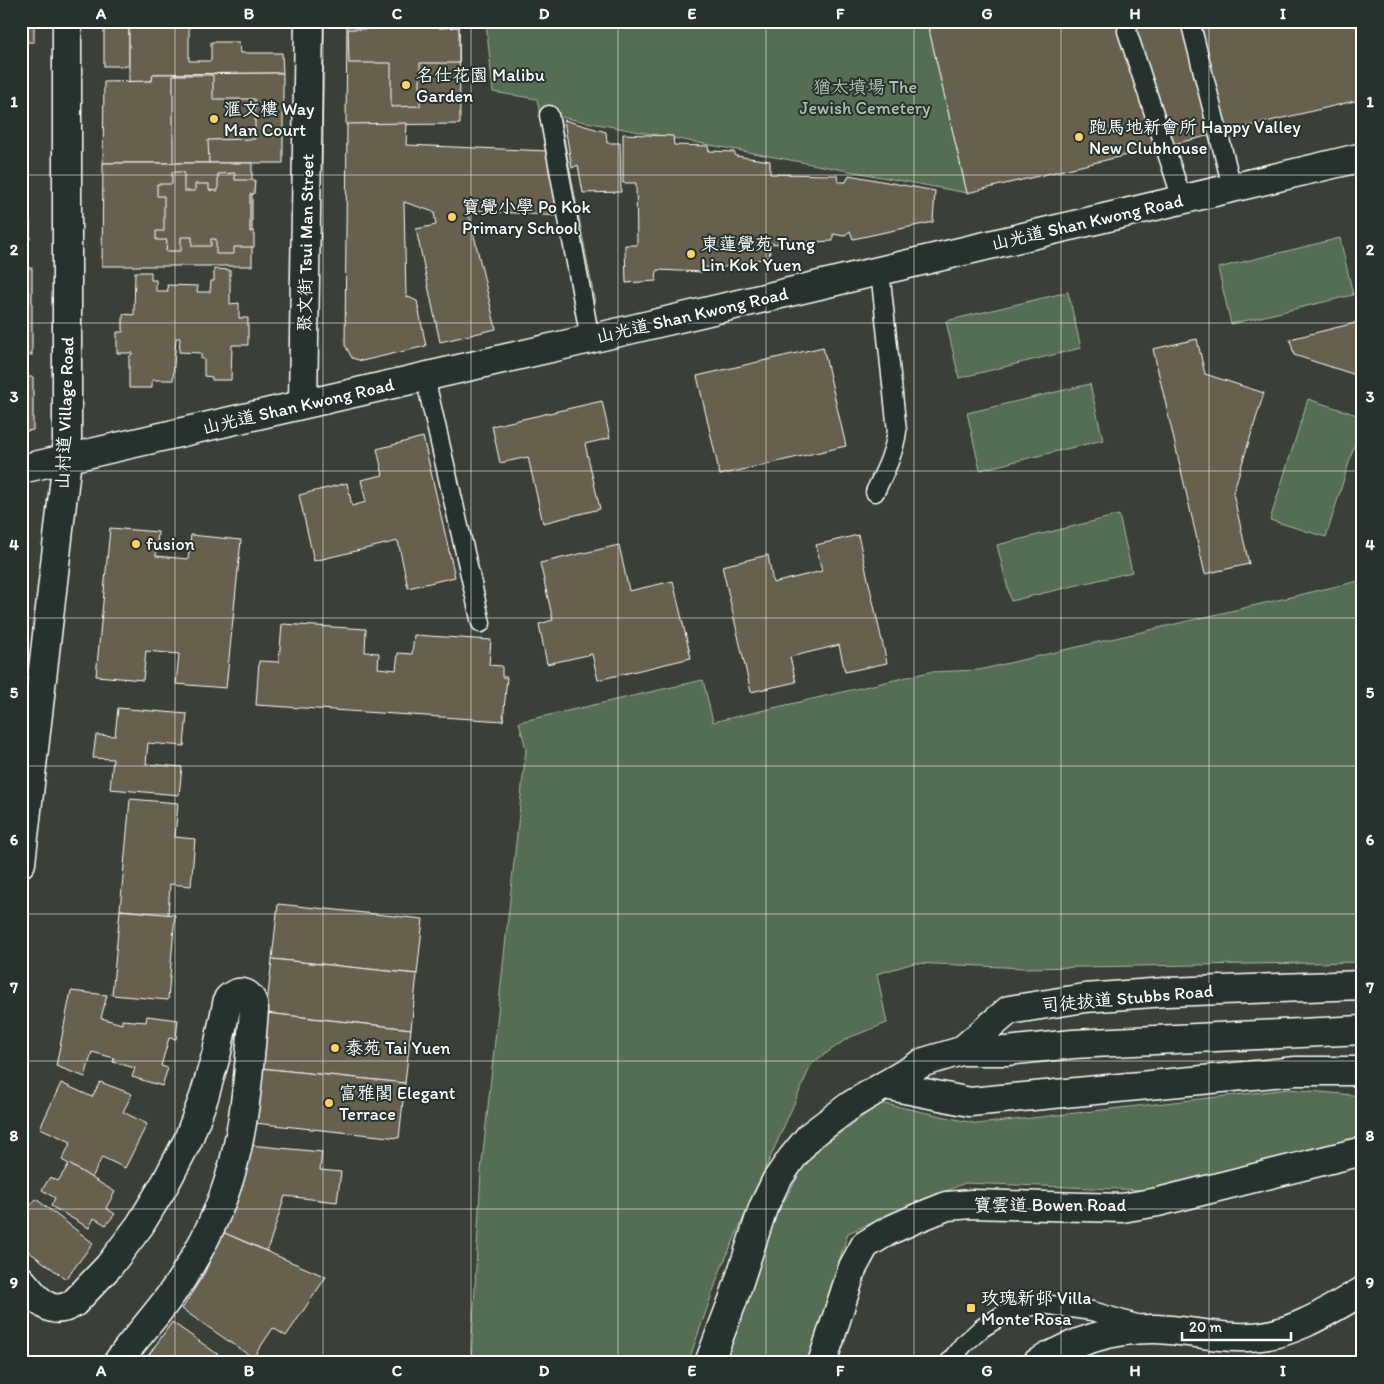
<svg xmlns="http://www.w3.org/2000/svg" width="1384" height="1384" font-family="Itim,'LXGW WenKai TC',sans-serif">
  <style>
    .green { fill: #546d52; stroke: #aab6a8 }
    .building { fill: #676050; stroke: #fff }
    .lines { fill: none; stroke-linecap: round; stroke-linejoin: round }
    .lane-casing { stroke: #fff; stroke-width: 21 }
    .street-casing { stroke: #fff; stroke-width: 31 }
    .secondary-casing { stroke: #fff; stroke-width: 31 }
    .lane { stroke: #26332d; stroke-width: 18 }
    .street { stroke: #26332d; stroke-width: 28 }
    .secondary { stroke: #26332d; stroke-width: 28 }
    .grid { fill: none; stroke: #fff; stroke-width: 1; stroke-opacity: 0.55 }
    .poi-dot { fill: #ffd166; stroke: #26332d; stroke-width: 2 }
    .labels { text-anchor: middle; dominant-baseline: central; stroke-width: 4; stroke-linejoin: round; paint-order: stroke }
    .poi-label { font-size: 18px; fill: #fff; stroke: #26332d; text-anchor: start }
    .park-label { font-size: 18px; fill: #b2bdb1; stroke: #26332d }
    .street-label { font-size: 18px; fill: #fff; stroke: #26332d }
    .neatline { fill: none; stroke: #fff; stroke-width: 2 }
    .grid-label { font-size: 16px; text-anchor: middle; font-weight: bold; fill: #fff }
  </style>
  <rect width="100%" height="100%" fill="#3a4038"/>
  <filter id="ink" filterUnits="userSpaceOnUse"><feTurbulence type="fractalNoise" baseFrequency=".02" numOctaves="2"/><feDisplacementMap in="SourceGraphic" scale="10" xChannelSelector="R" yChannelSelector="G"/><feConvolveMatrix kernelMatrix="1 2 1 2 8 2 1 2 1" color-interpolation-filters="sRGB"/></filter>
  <g filter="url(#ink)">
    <g class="green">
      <path d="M486,21H927L967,193L560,117L595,302L576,307L537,99L493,92Z"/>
      <path d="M1340,238L1353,295L1231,324L1218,268Z"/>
      <path d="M1068,292L1081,348L959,378L946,321Z"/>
      <path d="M1090,384L1103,440L980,470L967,413Z"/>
      <path d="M1308,399L1363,417L1326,537L1270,520Z"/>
      <path d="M1119,515L1132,572L1011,601L997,545Z"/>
      <path d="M1363,580V962L1025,968L914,963L877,974L887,1023L848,1038L812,1063L720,1271L688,1363H471L481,1172L526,749L519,722L703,680L713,722L929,672L979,670Z"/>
      <path d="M1289,1089L1363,1096V1145L1144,1190L965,1183L848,1233L807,1363H723L731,1345L773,1221L810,1155L881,1103L978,1124Z"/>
    </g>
    <g class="building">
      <rect x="21" y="21" width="13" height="21"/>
      <rect x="104" y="21" width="132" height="4"/>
      <rect x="129" y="21" width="107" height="4"/>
      <path d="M347,21H459L460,124L346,125Z"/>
      <path d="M368,21H459H439V28L459,27V63H420V106L391,107V63H349L348,29H368Z"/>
      <path d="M927,21H1363V99L967,193Z"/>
      <rect x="104" y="25" width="25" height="41"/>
      <path d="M129,25H189V61H211V42H239L240,53H282L283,73L153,74L152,81L129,82Z"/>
      <path d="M283,73V163H103L104,82L152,81L153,74Z"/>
      <path d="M173,75H213V99H255V139L208,140L209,163H173Z"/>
      <path d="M564,120L606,132L607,143H620L621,192L583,193L578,165L572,168Z"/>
      <path d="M407,123L406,145L548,151L560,216L468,210L496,329L440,342L416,229L436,225L434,212L404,202L406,296L417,301L426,346L362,361L352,358L345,345L347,124Z"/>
      <path d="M623,134L673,136L674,145L708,146L709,151L734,152L736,156L770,161V174L837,175L838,182H846L849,175L935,191L933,222L853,239L850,231L844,236L833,234V241L769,244L770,257L720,268L703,267V272L657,270L656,281L626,283L625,245H637L636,183H623Z"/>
      <path d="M103,163H252V266H102Z"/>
      <path d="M172,172H184V191H195V184H209V190L218,191V174L235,173V180H255L254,194H250V232L254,231V247H234V254H216V239H211V246H192V237H181V251H166L167,240H156V231H164V196H157V184H172Z"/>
      <rect x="21" y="221" width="9" height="18"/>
      <rect x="21" y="268" width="11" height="87"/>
      <path d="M214,269L230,270V304L239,303V318H248V345H232L231,380H212V377L204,376V359H201V353L179,352L180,338H176L173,380H152V388H129V357L133,353H117V332H123V314L134,315L135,272H151V280H156V291H168L167,285L198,286L197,292H210L211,281H214Z"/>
      <path d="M1363,321V365L1359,376L1294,355L1290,339Z"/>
      <path d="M1197,339L1205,374L1264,393L1233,493L1249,564L1205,574L1153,349Z"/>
      <path d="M823,347L846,446L720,475L697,376Z"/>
      <path d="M21,377H33V430L21,432Z"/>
      <path d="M602,401L610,438L585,444L600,509L543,523L528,457L500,463L492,426Z"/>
      <path d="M423,437L455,577L408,588L398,541L314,561L299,495L347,483L352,506L366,502L361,480L383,475L377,449Z"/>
      <path d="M110,528L158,532L156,556L188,559L191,535L241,540L226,688L176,684L179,654L146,651L143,680L96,676Z"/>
      <path d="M858,535L887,663L845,672L839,645L790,657L796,682L751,692L722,566L768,555L773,583L822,571L816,545Z"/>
      <path d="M619,545L629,591L673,581L691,658L598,680L592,654L547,664L539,624L553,620L540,563Z"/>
      <path d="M282,624L366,629L365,652L379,653L378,668L396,670L398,653L412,654L414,635L491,640L489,665L502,666V677H507L503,721L256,705L259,661L279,662Z"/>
      <path d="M118,708L187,714L184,746L148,743L146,764L182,767L179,795L110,789L113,759L93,758L96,735L115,736Z"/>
      <path d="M130,799L178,803L175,837L195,839L191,886L170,884L168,915L120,910Z"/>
      <path d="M278,904L423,919L417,974L272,959Z"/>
      <path d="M120,910L175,915L168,1000L112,995Z"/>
      <path d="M272,959L417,974L411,1029L266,1013Z"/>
      <path d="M71,991L107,995L101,1018L122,1024V1020L146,1022L147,1016L178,1020L176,1039L169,1038L161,1066L168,1068L162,1086L132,1077L135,1068L113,1062L114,1058L92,1052L85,1077L56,1066Z"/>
      <path d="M266,1013L411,1029L405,1083L260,1068Z"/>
      <path d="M260,1068L405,1083L399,1138L254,1123Z"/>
      <path d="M100,1082L132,1094L123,1112L147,1124L125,1168L102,1157L92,1178L62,1160L71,1142L40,1128L61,1083L92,1097Z"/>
      <path d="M249,1145L322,1152L320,1170L341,1172L337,1202L285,1196L267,1251L222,1232Z"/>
      <path d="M69,1164L115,1192L106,1208L115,1214L106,1225L94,1218L89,1228L51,1206L55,1198L42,1190L50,1177L58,1181Z"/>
      <path d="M36,1199L93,1243L66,1279L21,1246V1215Z"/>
      <path d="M222,1232L326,1277L286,1336L273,1328L253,1358L182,1309L205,1272Z"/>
      <path d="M172,1322L230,1363H143Z"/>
    </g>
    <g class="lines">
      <defs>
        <g id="lane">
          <path d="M1129,21L1127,31L1182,199"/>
          <path d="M1190,21L1232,187"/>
          <path d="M549,115L590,339"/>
          <path d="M425,377L481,623"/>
          <path d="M875,492C885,471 894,454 897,431L880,271"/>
          <path d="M949,1363L963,1345L982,1328L1009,1311L1043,1304L1092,1311L1140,1325"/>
        </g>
        <g id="street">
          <path d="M303,404L309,21"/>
          <path d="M21,469L590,339L1363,157"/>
          <path d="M21,863L67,459V21"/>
          <path d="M21,1280C36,1297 49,1319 74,1303L109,1266L140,1225L166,1182L188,1140L204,1097L217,1052L228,999C240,987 253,993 254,1010C250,1056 247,1104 237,1149C228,1192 209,1235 186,1272C167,1305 139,1332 117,1363"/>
          <path d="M822,1363L853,1267L865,1245L888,1231L917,1218L947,1206L972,1204L1122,1208L1158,1202L1363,1151"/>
        </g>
        <g id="secondary">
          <path d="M961,1051H1007L1073,1044L1363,1030"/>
          <path d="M885,1085L970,1102L1296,1071H1363"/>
          <path d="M709,1363L733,1300L763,1208L776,1181L792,1158L810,1136L851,1105L924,1062L961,1051L1009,1010L1085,998L1166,992L1363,985"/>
          <path d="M1037,1363C1074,1341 1113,1328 1156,1329C1192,1330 1226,1341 1262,1336C1299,1331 1331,1309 1363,1291"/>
        </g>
      </defs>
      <use href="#lane" class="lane-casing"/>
      <use href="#street" class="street-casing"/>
      <use href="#secondary" class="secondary-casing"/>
      <use href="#lane" class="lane"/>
      <use href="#street" class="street"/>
      <use href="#secondary" class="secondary"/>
    </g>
  </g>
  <path class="grid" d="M175,21V1363M323,21V1363M471,21V1363M618,21V1363M766,21V1363M914,21V1363M1061,21V1363M1209,21V1363M21,175H1363M21,323H1363M21,471H1363M21,618H1363M21,766H1363M21,914H1363M21,1061H1363M21,1209H1363"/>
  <g class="poi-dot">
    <circle cx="406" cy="85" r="5"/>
    <circle cx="214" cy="119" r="5"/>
    <circle cx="1079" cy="137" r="5"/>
    <circle cx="452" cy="217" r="5"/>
    <circle cx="691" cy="254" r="5"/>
    <circle cx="136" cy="544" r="5"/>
    <circle cx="335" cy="1048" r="5"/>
    <circle cx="329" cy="1103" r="5"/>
    <rect x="966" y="1303" width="10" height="10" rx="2.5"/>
  </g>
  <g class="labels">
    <g class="poi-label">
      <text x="416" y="75">名仕花園 Malibu<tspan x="416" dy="21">Garden</tspan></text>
      <text x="224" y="109">滙文樓 Way<tspan x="224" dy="21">Man Court</tspan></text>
      <text x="1089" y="127">跑馬地新會所 Happy Valley<tspan x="1089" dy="21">New Clubhouse</tspan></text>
      <text x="462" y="207">寶覺小學 Po Kok<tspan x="462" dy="21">Primary School</tspan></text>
      <text x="701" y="244">東蓮覺苑 Tung<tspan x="701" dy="21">Lin Kok Yuen</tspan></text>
      <text x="146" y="544">fusion</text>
      <text x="345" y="1048">泰苑 Tai Yuen</text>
      <text x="339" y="1093">富雅閣 Elegant<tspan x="339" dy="21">Terrace</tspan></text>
      <text x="981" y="1298">玫瑰新邨 Villa<tspan x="981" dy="21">Monte Rosa</tspan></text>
    </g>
    <g class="park-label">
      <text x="865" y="87">猶太墳場 The<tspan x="865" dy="21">Jewish Cemetery</tspan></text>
    </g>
    <g class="street-label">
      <text transform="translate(1087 222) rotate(-13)">山光道 Shan Kwong Road</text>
      <text transform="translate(306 243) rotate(-89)">聚文街 Tsui Man Street</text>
      <text transform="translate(692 315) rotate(-13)">山光道 Shan Kwong Road</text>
      <text transform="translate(298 406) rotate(-13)">山光道 Shan Kwong Road</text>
      <text transform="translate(65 413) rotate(-88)">山村道 Village Road</text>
      <text transform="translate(1127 998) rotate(-5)">司徒拔道 Stubbs Road</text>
      <text x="1050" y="1205">寶雲道 Bowen Road</text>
    </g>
  </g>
  <rect width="1384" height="1384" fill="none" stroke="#26332d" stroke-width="55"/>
  <path d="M1182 1332v8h109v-8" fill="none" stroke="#ffffff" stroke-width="2.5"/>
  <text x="1189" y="1332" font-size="15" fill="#ffffff" stroke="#26332d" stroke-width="4" paint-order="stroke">20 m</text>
  <rect x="28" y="28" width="1328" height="1328" class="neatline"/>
  <g class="grid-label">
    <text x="101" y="19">A</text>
    <text x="249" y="19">B</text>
    <text x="397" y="19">C</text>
    <text x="544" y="19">D</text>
    <text x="692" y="19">E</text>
    <text x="840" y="19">F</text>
    <text x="987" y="19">G</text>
    <text x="1135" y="19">H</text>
    <text x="1283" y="19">I</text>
    <text x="14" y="107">1</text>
    <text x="1370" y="107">1</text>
    <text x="14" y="255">2</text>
    <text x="1370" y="255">2</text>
    <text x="14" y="402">3</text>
    <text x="1370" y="402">3</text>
    <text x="14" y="550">4</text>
    <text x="1370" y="550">4</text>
    <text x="14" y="698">5</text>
    <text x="1370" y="698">5</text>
    <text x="14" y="845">6</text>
    <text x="1370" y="845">6</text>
    <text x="14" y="993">7</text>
    <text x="1370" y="993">7</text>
    <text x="14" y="1141">8</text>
    <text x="1370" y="1141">8</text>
    <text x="14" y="1288">9</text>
    <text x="1370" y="1288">9</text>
    <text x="101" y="1376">A</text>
    <text x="249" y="1376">B</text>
    <text x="397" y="1376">C</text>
    <text x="544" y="1376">D</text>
    <text x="692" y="1376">E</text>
    <text x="840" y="1376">F</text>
    <text x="987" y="1376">G</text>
    <text x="1135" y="1376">H</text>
    <text x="1283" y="1376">I</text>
  </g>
</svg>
